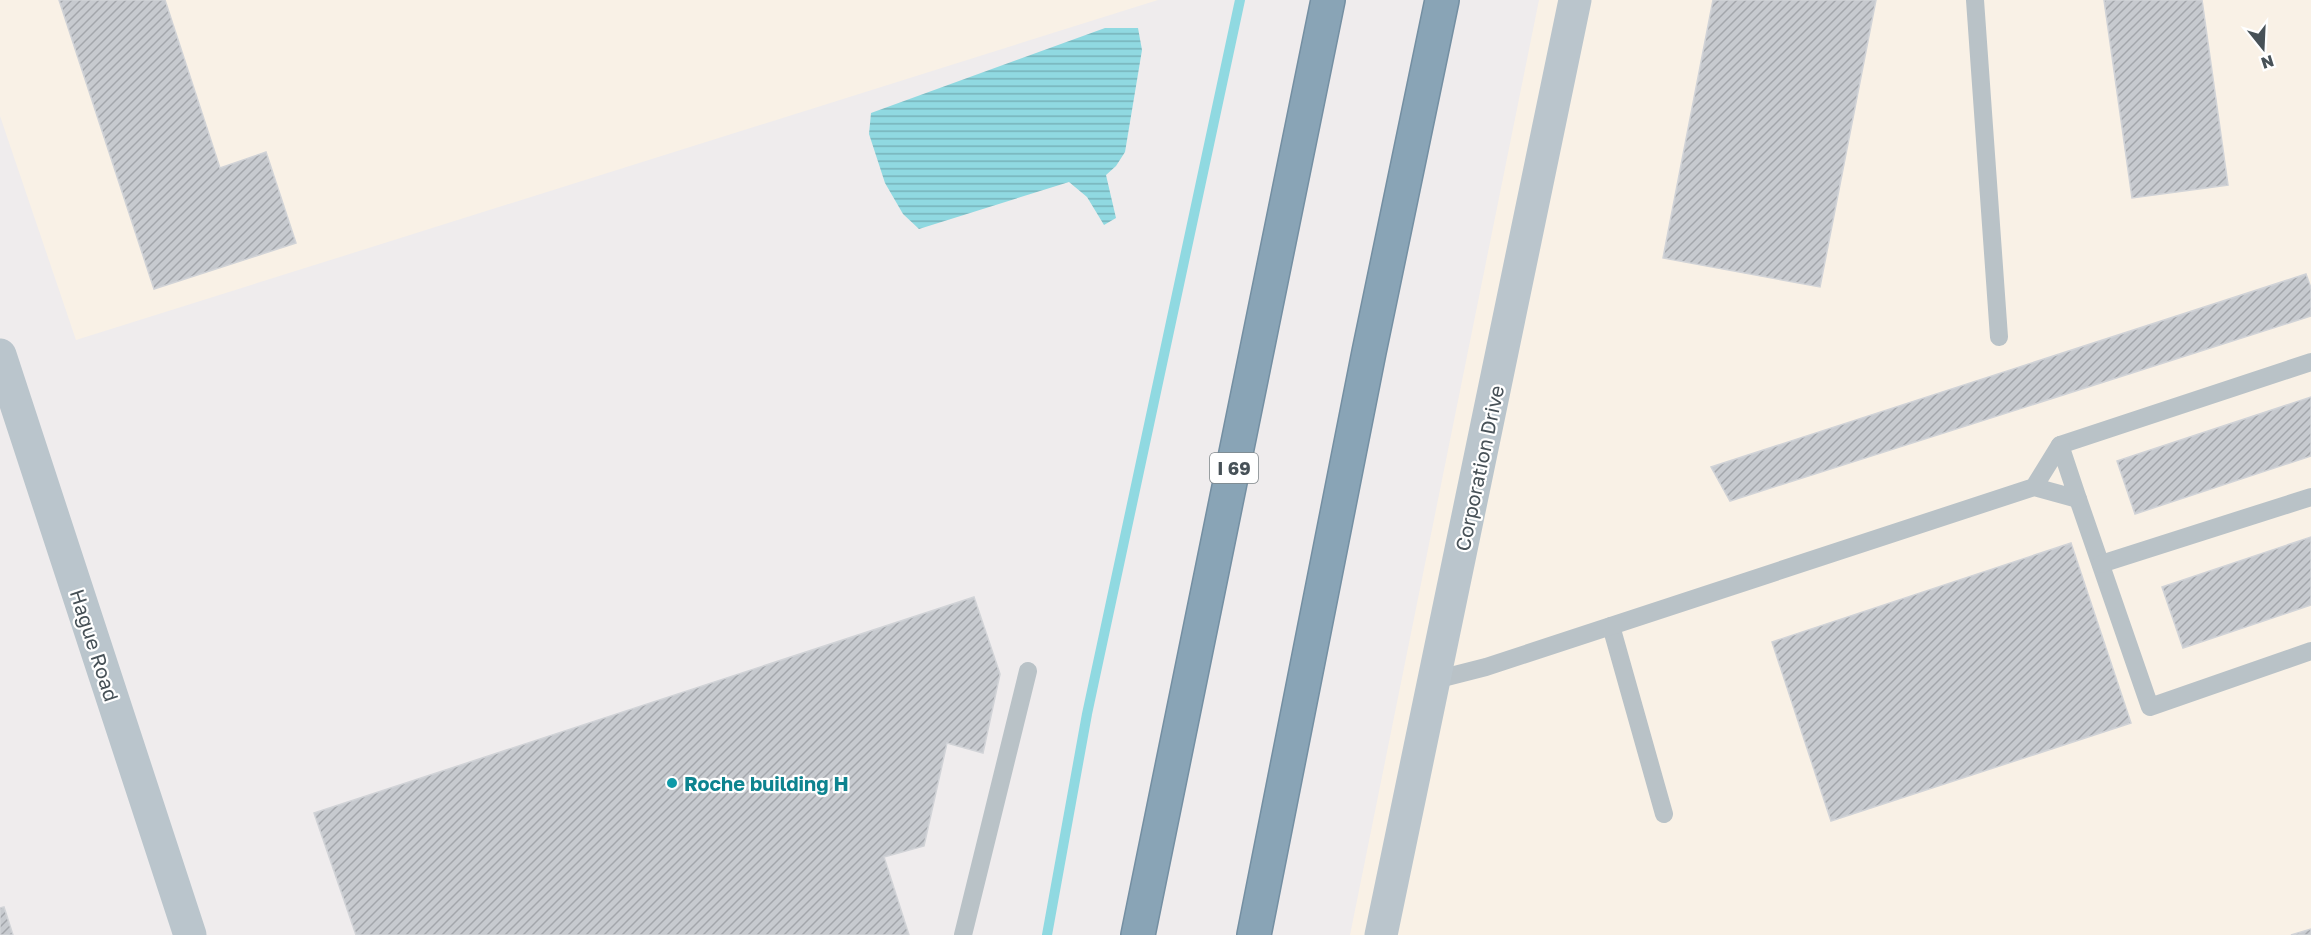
<svg xmlns="http://www.w3.org/2000/svg" width="2311" height="935" font-family="'Golos Text',sans-serif">
  <style>
    .commercial { fill: #f9f1e6 }
    .water { fill: url(#water-rules) }
    .lines { fill: none; stroke-linecap: round; stroke-linejoin: round }
    .stream { stroke: #90d9e1; stroke-width: 10 }
    .building { fill: url(#building-hatch); stroke: #d1d3d7; stroke-width: 1.5 }
    .highway-casing { stroke: #748fa2; stroke-width: 36 }
    .lane { stroke: #b9c2c7; stroke-width: 18 }
    .secondary { stroke: #bac5cc; stroke-width: 33 }
    .highway { stroke: #89a4b6; stroke-width: 33 }
    .culture-dot { fill: #0f9aa8; stroke: #fff; stroke-width: 2 }
    .labels { text-anchor: middle; dominant-baseline: central; stroke-width: 4.5; stroke-linejoin: round; paint-order: stroke }
    .shield { fill: #fff; stroke: #7e8589; stroke-width: 1.5 }
    .shield-label { font-size: 18px; font-weight: bold; fill: #475157 }
    .street-label { font-size: 20px; fill: #475157; stroke: #fff }
    .culture-label { font-size: 20px; font-weight: bold; fill: #0d838f; stroke: #fff; text-anchor: start }
  </style>
  <defs>
    <pattern id="water-rules" width="6" height="5" patternUnits="userSpaceOnUse" patternTransform="scale(1.5)"><rect width="6" height="5" fill="#90d9e1"/><path d="M0 2.5h6" fill="none" stroke="#77b2b9"/></pattern>
    <pattern id="building-hatch" width="6" height="6" patternUnits="userSpaceOnUse" patternTransform="scale(1.5)"><rect width="6" height="6" fill="#c7cacf"/><path d="M-1 1l2-2M0 6l6-6M5 7l2-2" fill="none" stroke="#a3a6ab"/></pattern>
  </defs>
  <rect width="100%" height="100%" fill="#efeced"/>
  <g class="commercial">
    <path d="M0,0H1158L76,340L0,116Z"/>
    <path d="M1539,0H2311V935H1350Z"/>
  </g>
  <path class="water" d="M1105,28H1138L1142,50L1125,152L1116,166L1106,175L1116,218L1104,225L1087,197L1069,182L919,229L903,214L885,183L869,134L871,113Z"/>
  <g class="lines">
    <path class="stream" d="M1047,935L1087,714L1240,0"/>
  </g>
  <g class="building">
    <path d="M59,0H165L220,168L266,152L296,243L154,289Z"/>
    <path d="M1713,0H1876L1820,287L1663,258Z"/>
    <path d="M2104,0H2202L2228,185L2132,198Z"/>
    <path d="M2306,274L2311,288V316L1730,501L1711,467Z"/>
    <path d="M2311,397V456L2135,514L2117,461Z"/>
    <path d="M2311,537V605L2183,648L2162,587Z"/>
    <path d="M2071,543L2131,723L1831,821L1772,642Z"/>
    <path d="M974,597L1000,674L983,753L947,743L924,846L884,857L909,935H356L314,813Z"/>
    <path d="M4,907L13,935H0V908Z"/>
    <path d="M2311,929V935H2291Z"/>
  </g>
  <g class="lines">
    <defs>
      <g id="highway">
        <path d="M1138,935L1328,0"/>
        <path d="M1254,935L1369,352L1442,0"/>
      </g>
    </defs>
    <use href="#highway" class="highway-casing"/>
    <g class="lane">
      <path d="M1975,0L1999,337"/>
      <path d="M2060,445L2311,362"/>
      <path d="M2078,499L2150,707L2311,651"/>
      <path d="M2101,564L2311,497"/>
      <path d="M1611,626L1664,814"/>
      <path d="M1435,680L1486,667L2034,487L2060,445L2078,499L2034,487"/>
      <path d="M963,935L1028,671"/>
    </g>
    <g class="secondary">
      <path d="M0,355L190,935"/>
      <path d="M1381,935L1575,0"/>
    </g>
    <use href="#highway" class="highway"/>
  </g>
  <circle class="culture-dot" cx="672" cy="783" r="6"/>
  <g class="labels">
    <rect class="shield" x="1210" y="453" width="48" height="30" rx="4.5"/>
    <g class="shield-label">
      <text x="1234" y="468">I 69</text>
    </g>
    <g class="street-label">
      <text transform="translate(1479 468) rotate(-78)">Corporation Drive</text>
      <text transform="translate(95 645) rotate(72)">Hague Road</text>
    </g>
    <g class="culture-label">
      <text x="684" y="783">Roche building H</text>
    </g>
  </g>
  <g transform="translate(2263 48) rotate(162)" stroke="#ffffff" stroke-width="4.5" paint-order="stroke">
  <path d="M0-4.5L10 22L0 15L-10 22Z" fill="#475157"/>
  <text y="-9" font-size="16" font-weight="bold" text-anchor="middle" fill="#475157">N</text>
  </g>
</svg>
